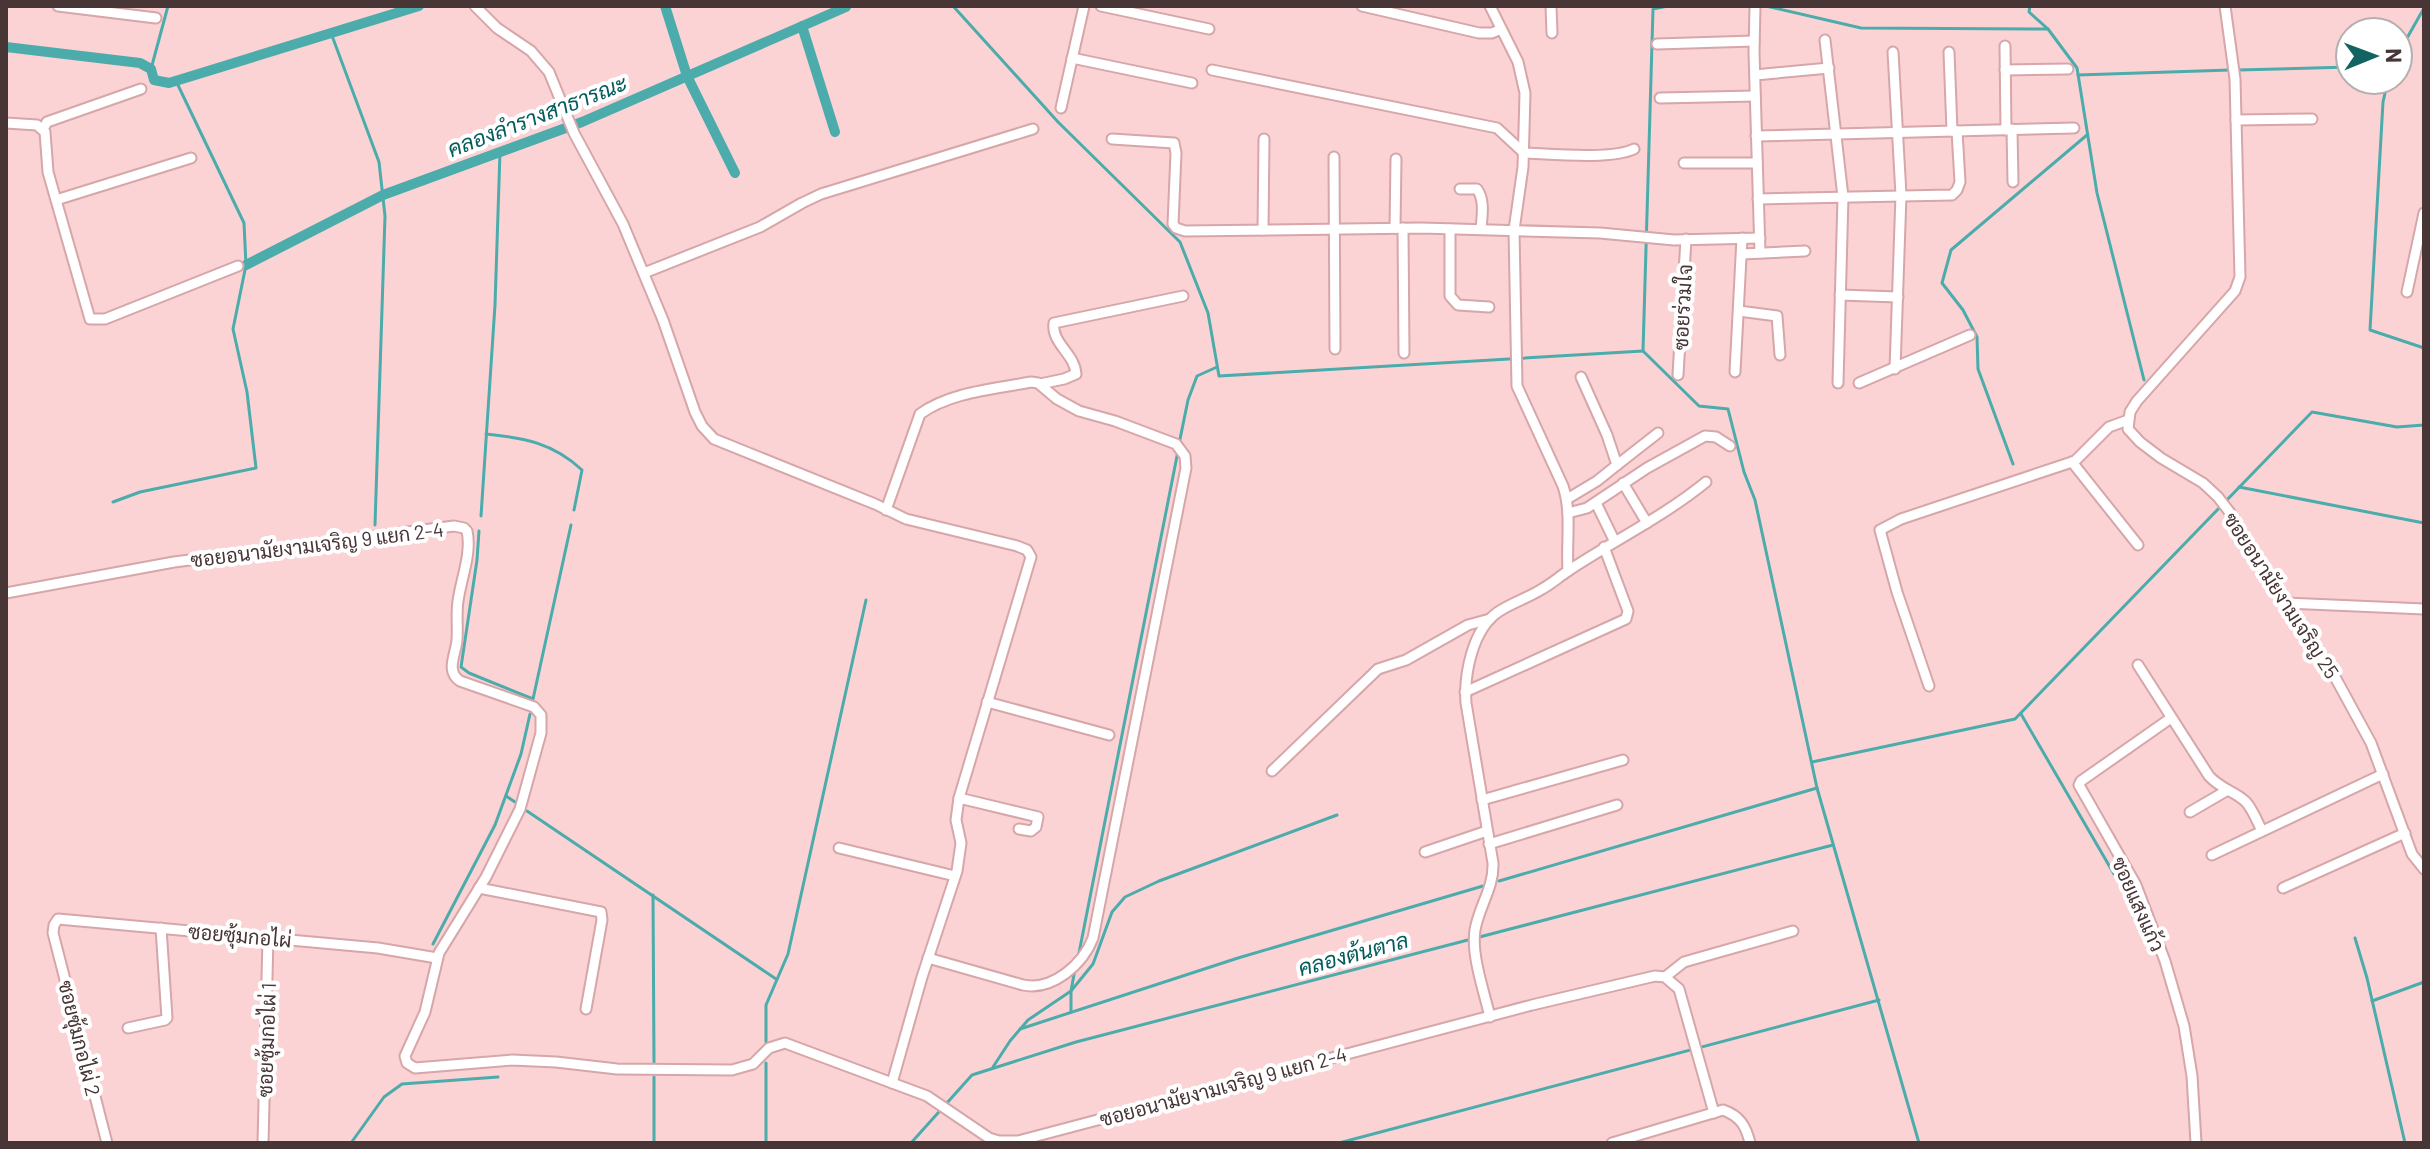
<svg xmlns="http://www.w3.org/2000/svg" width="2430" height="1149" font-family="Barlow,Sarabun,sans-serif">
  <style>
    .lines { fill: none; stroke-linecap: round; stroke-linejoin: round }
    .stream { stroke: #4bacab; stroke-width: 3 }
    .canal { stroke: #4bacab; stroke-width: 10 }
    .minor-casing { stroke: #d6a6a9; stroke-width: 13 }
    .minor { stroke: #fff; stroke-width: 9 }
    .labels { text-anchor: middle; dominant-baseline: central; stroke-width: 8; stroke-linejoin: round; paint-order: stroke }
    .street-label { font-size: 20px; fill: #483536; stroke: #fff }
    .water-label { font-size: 22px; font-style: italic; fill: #035c5b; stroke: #fff }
  </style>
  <rect width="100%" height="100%" fill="#fbd3d5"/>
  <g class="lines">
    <g class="stream">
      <path d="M846,6H848"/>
      <path d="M953,6L1058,122L1180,242L1208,313L1219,376L1643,351"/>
      <path d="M1668,6L1653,9L1643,351L1699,406L1728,409L1744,472L1755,500L1817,788L1919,1143"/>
      <path d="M1766,6L1861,28L2048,29L2029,12L2030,6"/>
      <path d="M2048,29L2077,68L2097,193L2144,380"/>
      <path d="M331,33L379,162L385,216L375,525"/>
      <path d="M2398,54L2424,8"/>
      <path d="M151,69L168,6"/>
      <path d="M2238,70L2350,67"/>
      <path d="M2078,75L2230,70"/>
      <path d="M2388,80L2383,102L2370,330L2424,348"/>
      <path d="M486,434C525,438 553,443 582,470L574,510"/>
      <path d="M1179,444L1188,400L1197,376L1217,367"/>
      <path d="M2013,464L1978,369L1977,337L1963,310L1942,283L1951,250L2087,135"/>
      <path d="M2239,487L2424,523"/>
      <path d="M113,502L140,492L256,468L247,392L233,329L246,265L244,223L176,81"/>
      <path d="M481,516L495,305L500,152"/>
      <path d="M479,531L477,560L461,667L469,673L533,699L571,525"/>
      <path d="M2021,714L2114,874"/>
      <path d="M1812,762L2015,719L2312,412L2397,427L2424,425"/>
      <path d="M506,796L515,802"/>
      <path d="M527,811L776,979"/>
      <path d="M1499,881L1817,788"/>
      <path d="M653,895L654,1062"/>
      <path d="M2355,938L2367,978L2405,1143"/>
      <path d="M433,944L495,825L521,754L530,714"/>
      <path d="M1078,958L1178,451"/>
      <path d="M2372,1001L2424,982"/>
      <path d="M1071,1012V991L1075,969"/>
      <path d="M1020,1029L1238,958L1483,886"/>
      <path d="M766,1042V1005L788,954L866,600"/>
      <path d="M766,1063V1143"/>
      <path d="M993,1067L1010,1041L1028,1020L1071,991L1093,964L1112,912L1125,897L1159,881L1337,815"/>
      <path d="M654,1077V1143"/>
      <path d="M351,1143L384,1097L402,1084L498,1077"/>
      <path d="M911,1143L972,1075L1076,1042L1833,845"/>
      <path d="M1339,1143L1879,1000"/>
    </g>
    <g class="canal">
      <path d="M665,6L687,76L735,173"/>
      <path d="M802,26L835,132"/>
      <path d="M6,47L140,63L151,69L154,80L169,83L419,6"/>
      <path d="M246,265L383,195L582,122L846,7"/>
    </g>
    <defs>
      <g id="minor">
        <path d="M58,6L156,18"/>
        <path d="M475,6L497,28L531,51L549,72L574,133L623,224L663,320L695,412L702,426L714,439L875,504L906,519L1017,546L1027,550L1031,557L959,798L956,820L961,843L957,871L922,977L892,1083"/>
        <path d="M1101,6L1209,29"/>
        <path d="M1362,6L1479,33H1492L1501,29"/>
        <path d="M1551,6L1552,33"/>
        <path d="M1755,6L1754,52L1760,253"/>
        <path d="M2225,6L2235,79L2240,277L2235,291L2137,401L2130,412L2128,429L2140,442L2161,458L2203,483L2218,497L2231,514L2266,573L2329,666L2371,743L2412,854L2424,869"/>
        <path d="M1825,40L1843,197L1838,383"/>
        <path d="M1657,44L1754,41"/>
        <path d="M2005,46L2006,130"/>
        <path d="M1893,52L1901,195L1895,369"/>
        <path d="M1949,52L1952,131"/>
        <path d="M1072,58L1192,83"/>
        <path d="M1212,70L1497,128L1524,153C1551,154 1611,160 1634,149"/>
        <path d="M2005,70L2068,69"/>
        <path d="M1755,75L1829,68"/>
        <path d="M1660,98L1755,96"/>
        <path d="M1061,108L1084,6"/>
        <path d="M2236,120L2312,119"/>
        <path d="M6,123L37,125L45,132L48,172L90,319H105L238,266"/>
        <path d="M43,129L47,122L141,89"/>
        <path d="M2012,129L2013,182"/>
        <path d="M1756,136L2074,128"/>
        <path d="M1112,139L1174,143L1176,153L1173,224L1176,228L1185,231L1421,228L1600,233L1674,240L1760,238"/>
        <path d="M1334,157L1335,349"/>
        <path d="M1684,163H1757"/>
        <path d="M1460,189H1477C1485,200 1482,216 1481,229"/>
        <path d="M1758,199L1952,195L1957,190L1960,182L1957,131"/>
        <path d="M56,200L191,158"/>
        <path d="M1395,228L1396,159"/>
        <path d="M1403,228L1404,353"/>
        <path d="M1450,229V296L1458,305L1489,307"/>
        <path d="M1263,230L1264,139"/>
        <path d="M1742,254L1805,251"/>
        <path d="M644,273L760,227L802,203L821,194L1033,129"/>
        <path d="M2407,292L2424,213"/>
        <path d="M1840,295L1898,297"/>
        <path d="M1739,311L1777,316L1780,355"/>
        <path d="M1735,372L1742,238"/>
        <path d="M1678,375L1686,239"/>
        <path d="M1859,383L1970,335"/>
        <path d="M1040,384L1064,379L1076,374C1075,354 1051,343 1054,323L1183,296"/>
        <path d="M2072,462L2138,545"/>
        <path d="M1617,465L1658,433"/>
        <path d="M1623,483L1647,523"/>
        <path d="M1567,499L1597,481L1617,465L1607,435L1581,377"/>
        <path d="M1596,503L1614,540"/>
        <path d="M886,510L920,414C950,392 995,389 1031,382L1038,383L1057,399L1079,411L1115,421L1176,444L1185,456L1186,468L1093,938C1083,964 1053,991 1023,985L928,958"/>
        <path d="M1568,513L1587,508L1647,468L1705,436L1716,437L1730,446"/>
        <path d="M1568,571C1613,541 1663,517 1706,482"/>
        <path d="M6,593L174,562L454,526L464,528L467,531C472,553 461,579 458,601C456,614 458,627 457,640C456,654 445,671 460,681L534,707L541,715V733L520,809L486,877L439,953L425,1012L405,1056L407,1063L415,1068L512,1060L556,1062L617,1069L732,1070L753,1064L769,1048L785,1043L927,1096L989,1138L999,1141H1018L1532,1005L1655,976L1665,977L1679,989L1714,1113"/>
        <path d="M2285,603L2424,609"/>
        <path d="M2138,665L2209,776C2222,790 2235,791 2246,802C2253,810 2257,821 2262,831"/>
        <path d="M1929,686L1897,592L1880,530L1901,519L2075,461L2109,427L2128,420"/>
        <path d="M1465,692L1626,619L1628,611L1604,547"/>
        <path d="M987,702L1109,735"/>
        <path d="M2171,718L2081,781L2079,785L2136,885L2165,961L2184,1026L2192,1076L2196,1143"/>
        <path d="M1272,771L1378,669L1406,660L1468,625L1490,619"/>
        <path d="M959,798L1038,817L1036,827L1031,831L1019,829"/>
        <path d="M1482,800L1623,760"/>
        <path d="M2190,812L2226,791"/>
        <path d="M1489,844L1617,805"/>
        <path d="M839,848L955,876"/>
        <path d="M1425,852L1487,831"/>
        <path d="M2212,855L2383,774"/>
        <path d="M479,888L601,912L602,920L586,1009"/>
        <path d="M2283,888L2405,833"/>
        <path d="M1665,977L1684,962L1793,931"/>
        <path d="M1490,1017C1484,991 1471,955 1475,930C1479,906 1494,888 1493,863L1466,703C1464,675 1472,630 1498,612C1511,603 1528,598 1542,589C1551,584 1559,577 1568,571C1566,543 1572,513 1563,486L1517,386L1514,230L1523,167L1525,93L1518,62L1490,6"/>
        <path d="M128,1028L165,1020L167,1018L161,928"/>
        <path d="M107,1143L53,933L54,925L58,919L378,948L437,958"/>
        <path d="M263,1143L268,937"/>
        <path d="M1612,1143L1723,1110C1740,1116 1746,1126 1750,1143"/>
      </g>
    </defs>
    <use href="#minor" class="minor-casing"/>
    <use href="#minor" class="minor"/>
  </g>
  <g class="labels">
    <g class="street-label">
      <text transform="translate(1682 307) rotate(-87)">ซอยร่วมใจ</text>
      <text transform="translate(317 544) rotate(-7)">ซอยอนามัยงามเจริญ 9 แยก 2-4</text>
      <text transform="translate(2282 595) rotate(57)">ซอยอนามัยงามเจริญ 25</text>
      <text transform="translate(2139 904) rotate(66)">ซอยแสงแก้ว</text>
      <text transform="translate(240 935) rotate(5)">ซอยซุ้มกอไผ่</text>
      <text transform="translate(80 1038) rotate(76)">ซอยซุ้มกอไผ่ 2</text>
      <text transform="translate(266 1040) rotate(-88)">ซอยซุ้มกอไผ่ 1</text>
      <text transform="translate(1223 1086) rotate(-15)">ซอยอนามัยงามเจริญ 9 แยก 2-4</text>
    </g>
    <g class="water-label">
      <text transform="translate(537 115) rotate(-21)">คลองลำรางสาธารณะ</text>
      <text transform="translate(1353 953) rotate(-15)">คลองต้นตาล</text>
    </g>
  </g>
  <rect width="2430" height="1149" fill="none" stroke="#483536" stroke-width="16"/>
  <g transform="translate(2374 56) rotate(89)"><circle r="38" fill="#ffffff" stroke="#b6aeaf" stroke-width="2"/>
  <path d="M0-6L14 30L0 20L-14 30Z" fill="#136363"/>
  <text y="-12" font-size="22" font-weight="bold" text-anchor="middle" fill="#483536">N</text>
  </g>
</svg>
